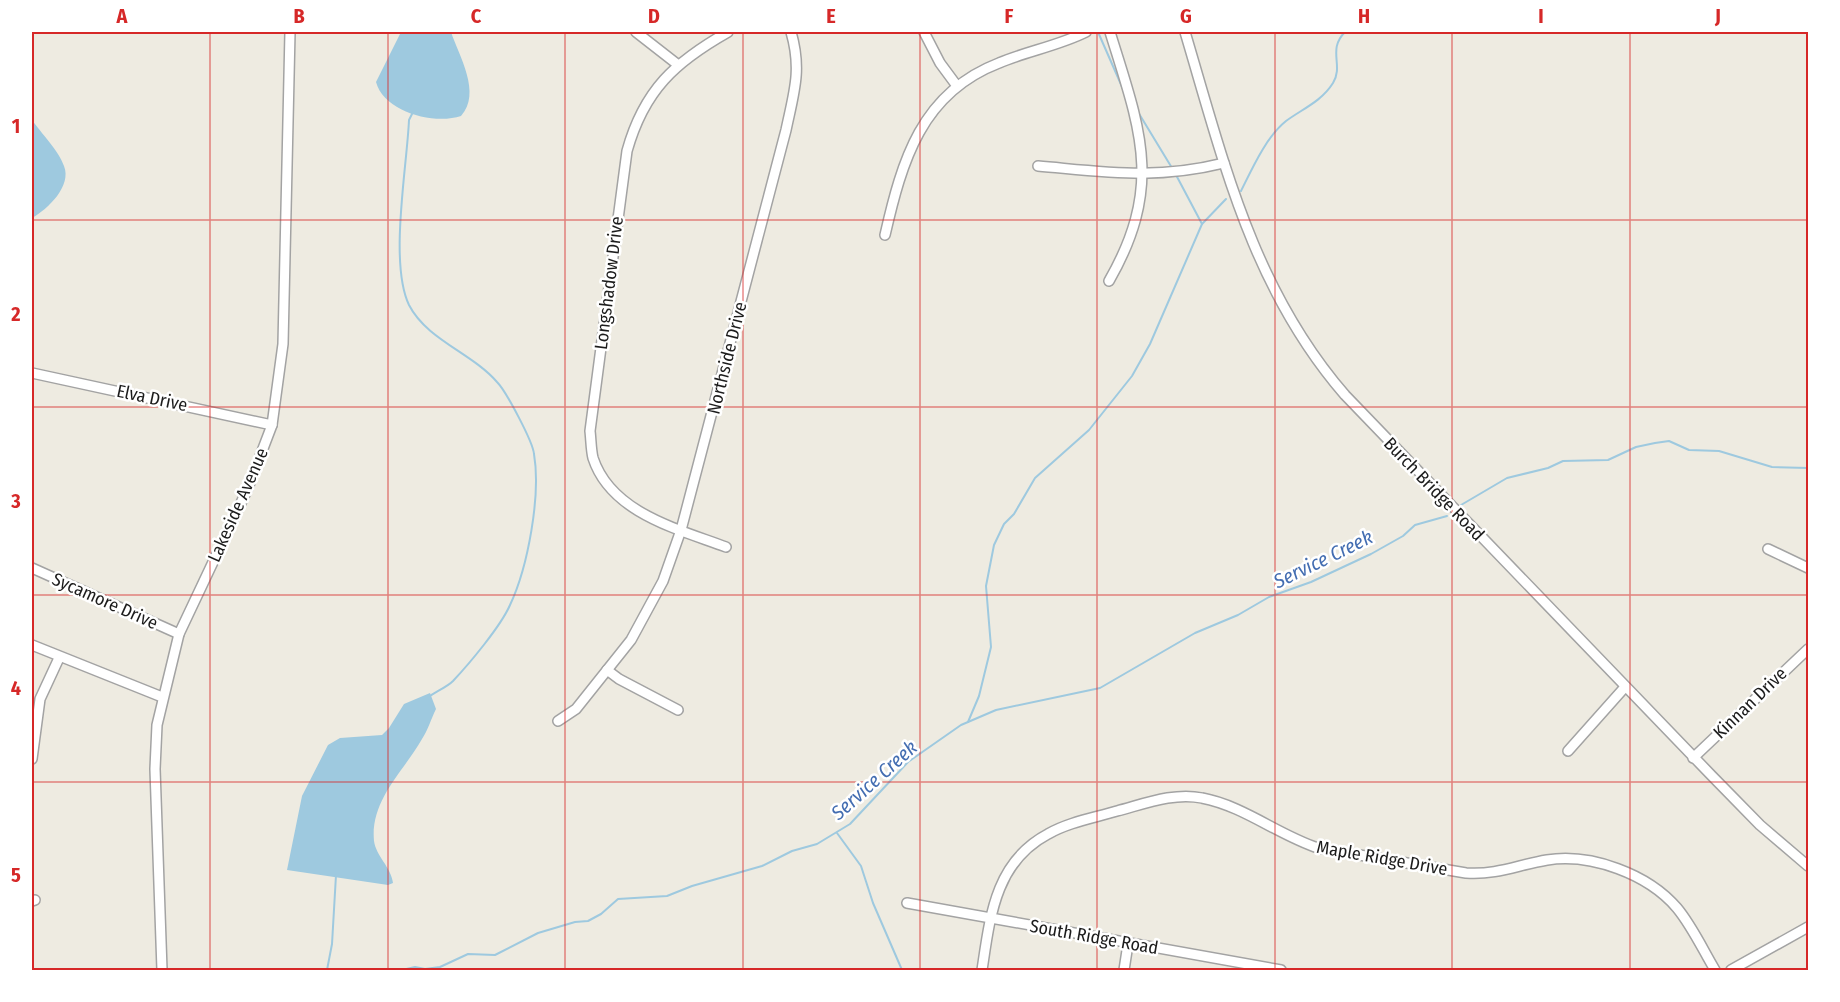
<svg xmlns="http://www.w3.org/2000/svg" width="1840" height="1002" font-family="'Fira Sans Condensed',sans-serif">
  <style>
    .water { fill: #9ec9df }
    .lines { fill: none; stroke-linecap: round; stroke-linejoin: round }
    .stream { stroke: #9ec9df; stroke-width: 2 }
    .minor-casing { stroke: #a3a3a3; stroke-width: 12 }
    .minor { stroke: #fff; stroke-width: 9 }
    .grid { fill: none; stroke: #d62828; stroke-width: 1.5; stroke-opacity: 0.55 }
    .labels { text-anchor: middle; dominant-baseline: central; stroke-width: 5; stroke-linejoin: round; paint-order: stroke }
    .street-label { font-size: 18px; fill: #1c1c1c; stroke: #fff }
    .water-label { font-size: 20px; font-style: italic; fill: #436db1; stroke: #fff }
    .neatline { fill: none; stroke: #d62828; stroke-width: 2 }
    .grid-label { font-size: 20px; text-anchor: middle; font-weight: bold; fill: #d62828 }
  </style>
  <rect width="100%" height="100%" fill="#eeebe1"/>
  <g class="water">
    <path d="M401,32H451C459,56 482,93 461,116C434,125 384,112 376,82Z"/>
    <path d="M32,120C41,133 59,151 64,166C72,186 48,209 32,218Z"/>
    <path d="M430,693L436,709C431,719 428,730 422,739C404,771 370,800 374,841C376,856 391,867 393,883L388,885L287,870L302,796L328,745L340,738L382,735L389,728L404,704Z"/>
  </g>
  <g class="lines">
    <g class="stream">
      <path d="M1098,32L1123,89"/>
      <path d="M413,112L409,120C407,167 389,263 409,305C427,340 472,353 497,382C506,391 533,442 534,454C541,495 528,567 510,605C501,626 469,664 453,681C447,687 437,691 430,696"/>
      <path d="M1138,112L1172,168"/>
      <path d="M1175,173L1202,224"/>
      <path d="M1241,191C1252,169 1266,137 1286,121C1302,109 1321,102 1333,83C1344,65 1327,50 1345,32"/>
      <path d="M1461,505L1507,478L1548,468L1563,461L1608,460L1636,447L1655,443L1669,441L1689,450L1719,451L1772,467L1808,468"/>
      <path d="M968,722L979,696L991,647L986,586L994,545L1004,524L1014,514L1035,478L1089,430L1132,376L1150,344L1202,224L1226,199"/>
      <path d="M837,833L861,866L873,903L902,970"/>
      <path d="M327,970L332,944L336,875"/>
      <path d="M402,970L415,967L425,969L440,967L468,954L495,955L538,933L575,922L588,921L601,914L618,899L667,896L692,886L762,866L792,851L817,844L850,824L908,762L961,725L996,710L1100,688L1195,633L1238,615L1269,597L1311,582L1371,554L1403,536L1415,525L1447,516"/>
    </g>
    <defs>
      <g id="minor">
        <path d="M636,32L677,64"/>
        <path d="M924,32L940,63L957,86"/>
        <path d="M1185,32C1224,163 1253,289 1345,395L1712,776L1760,825L1808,866"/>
        <path d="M1038,166C1107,172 1155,180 1224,163"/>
        <path d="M885,235C902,161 921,93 999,63C1027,51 1058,46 1086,32"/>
        <path d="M1109,281C1164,185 1140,129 1110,32"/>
        <path d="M32,373L272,425"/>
        <path d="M726,547C678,529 611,513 593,458C591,450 591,439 590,431L627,151C644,90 675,62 728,32"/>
        <path d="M1768,549L1808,568"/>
        <path d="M32,568L179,634"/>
        <path d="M32,645L162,697"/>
        <path d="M607,670L619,679L678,710"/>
        <path d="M558,721L576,709L631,640L663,581L681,530L786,130C794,92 802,70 791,32"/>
        <path d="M1568,751L1625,687"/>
        <path d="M1693,758L1808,649"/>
        <path d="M32,759L40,699L59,658"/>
        <path d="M32,901L35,900"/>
        <path d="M907,903L1281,970"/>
        <path d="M162,970L155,769L157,725L179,634L248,488L272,425L283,344L290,32"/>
        <path d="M982,970C990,917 995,862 1048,834C1069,822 1094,818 1117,811C1144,804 1174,792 1202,798C1244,806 1278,835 1318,848L1466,873C1498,875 1517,865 1547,860C1591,853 1648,874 1677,908C1692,926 1703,950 1715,970"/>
        <path d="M1124,970L1128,944"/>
        <path d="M1731,970L1808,927"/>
      </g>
    </defs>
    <use href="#minor" class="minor-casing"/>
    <use href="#minor" class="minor"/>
  </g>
  <path class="grid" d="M210,32V970M388,32V970M565,32V970M743,32V970M920,32V970M1097,32V970M1275,32V970M1452,32V970M1630,32V970M32,220H1808M32,407H1808M32,595H1808M32,782H1808"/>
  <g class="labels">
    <g class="street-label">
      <text transform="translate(609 283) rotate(-83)">Longshadow Drive</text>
      <text transform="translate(727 358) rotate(-76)">Northside Drive</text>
      <text transform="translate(152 398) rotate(12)">Elva Drive</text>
      <text transform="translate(1434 489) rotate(46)">Burch Bridge Road</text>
      <text transform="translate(238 505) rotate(-66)">Lakeside Avenue</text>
      <text transform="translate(105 601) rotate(24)">Sycamore Drive</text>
      <text transform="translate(1750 703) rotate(-44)">Kinnan Drive</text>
      <text transform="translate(1382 858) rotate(10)">Maple Ridge Drive</text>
      <text transform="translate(1094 937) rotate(10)">South Ridge Road</text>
    </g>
    <g class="water-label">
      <text transform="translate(1323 559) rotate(-26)">Service Creek</text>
      <text transform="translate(874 780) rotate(-42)">Service Creek</text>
    </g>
  </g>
  <rect width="1840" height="1002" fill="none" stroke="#ffffff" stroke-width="66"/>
  <rect x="33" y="33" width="1774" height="936" class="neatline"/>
  <g class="grid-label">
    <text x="122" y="23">A</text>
    <text x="299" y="23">B</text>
    <text x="476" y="23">C</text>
    <text x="654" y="23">D</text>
    <text x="831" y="23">E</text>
    <text x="1009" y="23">F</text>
    <text x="1186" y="23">G</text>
    <text x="1364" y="23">H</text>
    <text x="1541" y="23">I</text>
    <text x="1718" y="23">J</text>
    <text x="16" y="133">1</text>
    <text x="16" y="321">2</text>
    <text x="16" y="508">3</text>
    <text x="16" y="695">4</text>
    <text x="16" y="882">5</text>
  </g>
</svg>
